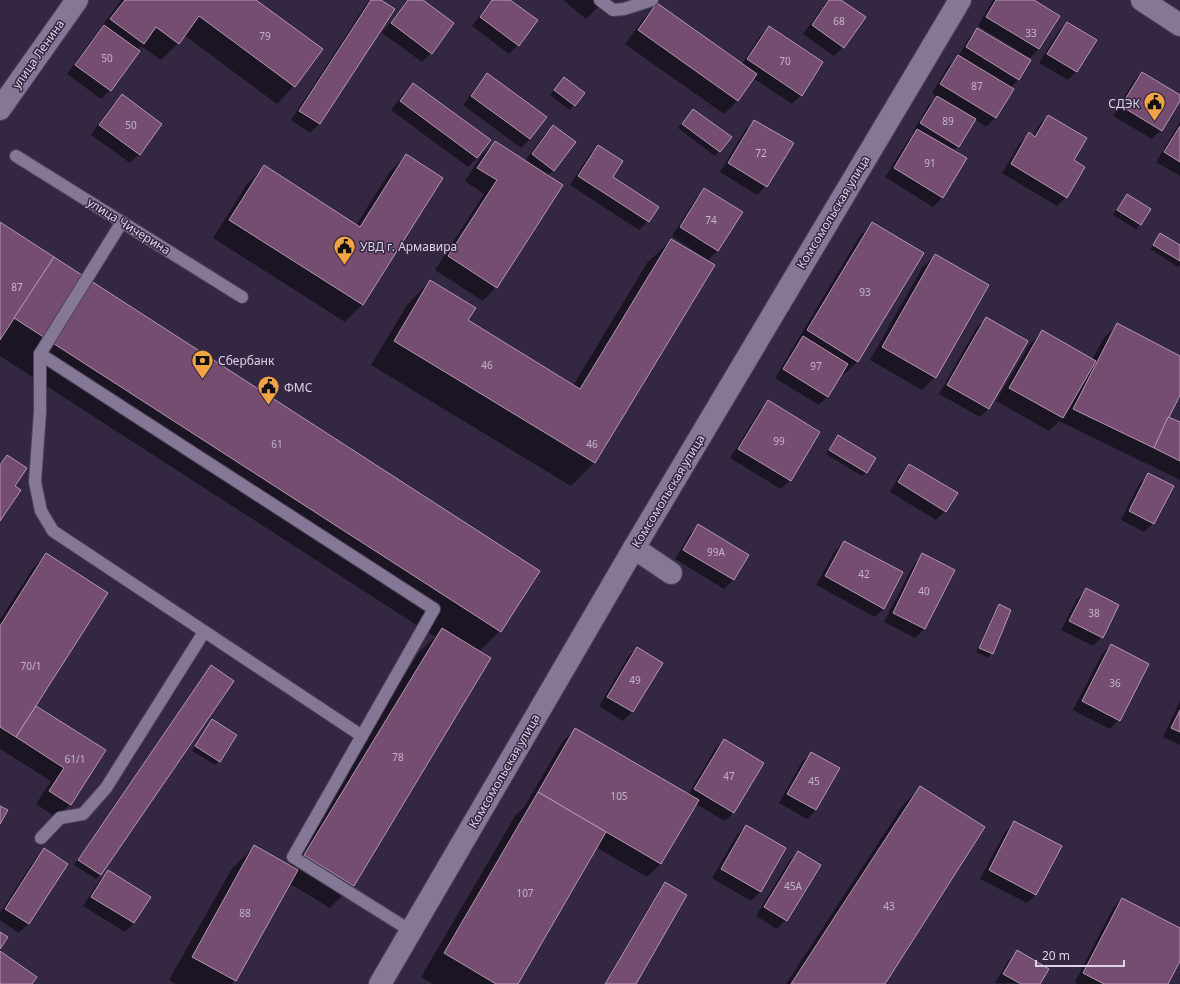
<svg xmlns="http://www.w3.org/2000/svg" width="1180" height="984" font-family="'Noto Sans',sans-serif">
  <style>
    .shadow { fill: #0007 }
    .building { fill: #744d70; stroke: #b597b1 }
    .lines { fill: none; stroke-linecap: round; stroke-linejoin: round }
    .service-casing { stroke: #4e425a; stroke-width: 14 }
    .minor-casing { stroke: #4e425a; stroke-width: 24 }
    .tertiary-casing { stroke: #4e425a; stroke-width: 24 }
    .service { stroke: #857796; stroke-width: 12 }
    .minor { stroke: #857796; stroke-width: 22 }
    .tertiary { stroke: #857796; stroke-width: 22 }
    .labels { text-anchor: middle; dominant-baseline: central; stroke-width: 3; stroke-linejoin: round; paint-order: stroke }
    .number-label { font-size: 10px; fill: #c3b3c9 }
    .street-label { font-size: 12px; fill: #ddd5e7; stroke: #342742 }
    .poi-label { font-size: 12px; fill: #ddd5e7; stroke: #342742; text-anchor: start }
  </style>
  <rect width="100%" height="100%" fill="#342742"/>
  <g class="shadow">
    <path d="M121,0H254L321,50L294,86L277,104L184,35L178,43L161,60L141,46L137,50L110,90L101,99L67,74Z"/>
    <path d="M371,0H379L393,10L319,124L310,133L291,120L365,6Z"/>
    <path d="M407,0H421L431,53L422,62L382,33Z"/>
    <path d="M491,0H509L518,45L509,54L472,26Z"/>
    <path d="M563,0H605L586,19Z"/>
    <path d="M828,0H840L843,47L834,56L803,34Z"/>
    <path d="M993,0H1032L1058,16L1039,49L1030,58L978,26Z"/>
    <path d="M657,5L742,64L760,36L769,27L801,95L792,104L753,78L737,101L724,114L625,44L644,18Z"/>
    <path d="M1067,23L1077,71L1068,80L1039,63L1058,32Z"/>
    <path d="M977,29L1019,79L1010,88L995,118L986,127L974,119L958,146L953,151L966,159L942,198L933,207L885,177L909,139L914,134L912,133L928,106L937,97L932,93L949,65L958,57L969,38Z"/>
    <path d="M1142,73L1180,96V99L1161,130L1152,139L1113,116L1133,82Z"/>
    <path d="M487,75L545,118L530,139L521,148L463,105L478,84Z"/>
    <path d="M564,78L583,93L570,110L550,95Z"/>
    <path d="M413,84L477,158L468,167L391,110L404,93Z"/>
    <path d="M122,96L161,124L139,154L130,163L91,135L113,104Z"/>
    <path d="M693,110L730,138L715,156L678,128Z"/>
    <path d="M1048,116L1073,160L1084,167L1066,197L1057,206L1002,173L1020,143L1029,134L1033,136L1039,125Z"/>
    <path d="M754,121L766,186L757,195L720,172L745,130Z"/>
    <path d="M1180,122V176L1156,162Z"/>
    <path d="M553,126L554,170L547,176L496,287L483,301L435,270L484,194L465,181L482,155L495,142L525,161L544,135Z"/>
    <path d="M598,146L611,178L657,207L648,221L639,230L570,185L589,155Z"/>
    <path d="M406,155L442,178L362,305L345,322L213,238L247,184L264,167L356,225L389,173Z"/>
    <path d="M705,189L742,212L717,251L708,260L672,236L696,198Z"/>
    <path d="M1127,196L1140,224L1136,229L1113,215L1123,200Z"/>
    <path d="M0,223L500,631L479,652L353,885L330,908L289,883L235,980L232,984H176L169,980L231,870L254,846L289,866L418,653L435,637L0,356Z"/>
    <path d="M872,223L858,361L844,374L842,373L828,396L819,405L775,378L859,237Z"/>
    <path d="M1161,235L1180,246V265L1178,267L1150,249Z"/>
    <path d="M671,240L713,266L594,463L571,486L371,365L407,305L430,281L466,321L573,386L647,263Z"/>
    <path d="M936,255L935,377L922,390L870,360L922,268Z"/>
    <path d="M986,318L989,408L980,417L939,394L977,327Z"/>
    <path d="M1117,325L1180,357V393L1167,417L1180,423V480L1059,421L1049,431L996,401L1029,345L1042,332L1092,360L1104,338Z"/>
    <path d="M768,402L819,433L790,480L781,489L730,458L759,411Z"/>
    <path d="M838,436L866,472L862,476L826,454L834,440Z"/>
    <path d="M909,465L945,511L936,520L890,492L900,474Z"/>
    <path d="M1148,475L1153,523L1144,532L1121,520L1139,484Z"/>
    <path d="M699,525L748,555L733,580L724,589L675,559L690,534Z"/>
    <path d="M844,542L884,608L875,617L816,585L835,551Z"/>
    <path d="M46,555L34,706L105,751L70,804L57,818L36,804L51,781L0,749V620L33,568Z"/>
    <path d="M923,555L954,571L924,629L915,638L884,622L914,564Z"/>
    <path d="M1086,590L1102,637L1093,646L1061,630L1077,599Z"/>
    <path d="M999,606L992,653L988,658L976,652L995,610Z"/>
    <path d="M1111,645L1119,720L1110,729L1073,710L1102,654Z"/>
    <path d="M637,648L661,663L632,712L623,721L599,706L628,657Z"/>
    <path d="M211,666L232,681L100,875L96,879L74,865L207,670Z"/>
    <path d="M1180,701V745L1163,737Z"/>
    <path d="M212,721L219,761L215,765L192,751L208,725Z"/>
    <path d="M576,729L688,795L715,749L724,740L734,812L725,821L696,804L661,864L647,877L596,847L516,984H433L421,977L515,816L525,806L562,742Z"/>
    <path d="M811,753L816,810L807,819L779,803L802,762Z"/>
    <path d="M920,787L884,984H786L903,805Z"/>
    <path d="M1014,823L1036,894L1027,903L980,879L1005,832Z"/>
    <path d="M746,826L785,848L760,892L751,901L712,878L737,835Z"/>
    <path d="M44,850L66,864L28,924L19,933L0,920V913L35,859Z"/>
    <path d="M798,852L786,920L777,929L756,916L789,861Z"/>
    <path d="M108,872L149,897L134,923L125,932L83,906L99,881Z"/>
    <path d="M665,883L634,984H604L661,887Z"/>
    <path d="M1122,899L1180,929V959L1167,984H1078L1075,982L1113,908Z"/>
    <path d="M1017,952L1039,984L995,983L1008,961Z"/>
  </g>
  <g class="building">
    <path d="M125,0H256L323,49L295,87L199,16L179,44L156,27L144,44L110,19Z"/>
    <path d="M371,0H381L395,9L320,124L299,111Z"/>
    <path d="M408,0H423L454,23L432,54L391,23Z"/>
    <path d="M492,0H510L538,20L519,46L480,17Z"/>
    <path d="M829,0H841L866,17L844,48L812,25Z"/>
    <path d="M996,0H1034L1060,16L1039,49L986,17Z"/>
    <path d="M657,3L757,74L738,101L638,30Z"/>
    <path d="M1067,22L1097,40L1077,72L1047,54Z"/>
    <path d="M104,25L140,51L111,91L75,65Z"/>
    <path d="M769,26L823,62L802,96L747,59Z"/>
    <path d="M977,28L1031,60L1019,80L966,47Z"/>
    <path d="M958,55L1014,89L996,118L940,84Z"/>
    <path d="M1142,72L1180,95V101L1162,131L1121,106Z"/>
    <path d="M487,73L547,117L530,139L471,96Z"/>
    <path d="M564,77L585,93L575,106L554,90Z"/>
    <path d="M413,83L491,140L477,158L400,101Z"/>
    <path d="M122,94L162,124L140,155L99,125Z"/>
    <path d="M937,96L976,119L959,147L920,123Z"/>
    <path d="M693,109L732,137L720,152L682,124Z"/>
    <path d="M1048,115L1087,138L1074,160L1085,167L1067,198L1011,164L1029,132L1035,137Z"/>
    <path d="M754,120L794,143L767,187L728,163Z"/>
    <path d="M553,125L576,142L554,171L532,154Z"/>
    <path d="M1180,126V162L1164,152Z"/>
    <path d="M917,129L967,158L943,198L894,168Z"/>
    <path d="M495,141L563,185L497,288L448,256L497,180L477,168Z"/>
    <path d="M598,145L623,161L613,177L659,207L649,222L578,176Z"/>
    <path d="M406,154L443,178L363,305L229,220L264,165L360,227Z"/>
    <path d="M704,188L743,212L718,251L680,227Z"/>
    <path d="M1127,194L1151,209L1141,225L1117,210Z"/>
    <path d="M0,222L54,257L0,340Z"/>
    <path d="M872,222L924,253L858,362L807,330Z"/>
    <path d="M1160,233L1180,245V261L1153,245Z"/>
    <path d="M671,239L715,265L595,463L394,341L430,280L476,308L468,320L580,389Z"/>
    <path d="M935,254L989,285L936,378L882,347Z"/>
    <path d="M54,257L540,571L501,632L14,318Z"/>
    <path d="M986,317L1028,341L989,409L947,385Z"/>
    <path d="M1117,323L1180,356V395L1154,448L1073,409Z"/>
    <path d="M1042,330L1096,361L1063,418L1009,388Z"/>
    <path d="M803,336L848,364L828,397L783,369Z"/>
    <path d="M768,400L820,432L791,481L738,449Z"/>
    <path d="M1168,417L1180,422V461L1154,448Z"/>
    <path d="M838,435L876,458L867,473L829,450Z"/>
    <path d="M7,455L27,468L15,486L21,490L0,521V465Z"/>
    <path d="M909,464L958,493L946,512L898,482Z"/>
    <path d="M1148,473L1174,486L1154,524L1129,511Z"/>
    <path d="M698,524L749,555L734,580L683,550Z"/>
    <path d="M844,541L903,572L884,609L825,576Z"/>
    <path d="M46,553L108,593L16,737L0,727V626Z"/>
    <path d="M922,553L955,570L925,629L893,613Z"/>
    <path d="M1086,588L1119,605L1103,638L1069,621Z"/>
    <path d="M999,604L1011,610L993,654L979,648Z"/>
    <path d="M442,628L491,658L354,886L304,855Z"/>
    <path d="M1111,644L1149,664L1120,721L1082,701Z"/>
    <path d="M637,647L663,663L633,712L607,697Z"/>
    <path d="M211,665L234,681L101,875L78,860Z"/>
    <path d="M36,706L106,750L71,805L49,791L64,768L16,737Z"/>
    <path d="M1180,710V732L1171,728Z"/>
    <path d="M212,719L237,735L220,762L195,746Z"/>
    <path d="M575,728L699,800L661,864L538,792Z"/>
    <path d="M724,739L764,763L734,813L694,789Z"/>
    <path d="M811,752L840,768L816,810L787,794Z"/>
    <path d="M920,786L985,827L885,984H791Z"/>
    <path d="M538,792L606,832L518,984H496L444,953Z"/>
    <path d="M0,806L8,810L0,824Z"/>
    <path d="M1014,821L1062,846L1036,895L989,870Z"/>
    <path d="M746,825L786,848L761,892L721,869Z"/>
    <path d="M254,845L298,870L236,981L192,957Z"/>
    <path d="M44,848L68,864L29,924L5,909Z"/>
    <path d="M798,851L821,865L787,921L764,907Z"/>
    <path d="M108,870L151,897L134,923L91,897Z"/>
    <path d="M665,882L687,895L636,984H605Z"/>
    <path d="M1122,898L1180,928V961L1168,984H1104L1083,973Z"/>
    <path d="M0,932L8,937L0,949Z"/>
    <path d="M1017,950L1049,969L1040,984H1021L1003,974Z"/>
    <path d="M0,951L37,977L32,984H0Z"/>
  </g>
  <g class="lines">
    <defs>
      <g id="service">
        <path d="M600,0L613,10L624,9L652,0"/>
        <path d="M16,156L242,297"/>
        <path d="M122,222L40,354L434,609L293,857L411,931"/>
        <path d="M40,354V412L35,482L41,511L53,531L362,736"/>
        <path d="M41,838L60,818L83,814L106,788L204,632"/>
      </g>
      <g id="minor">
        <path d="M1142,0L1180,25"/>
        <path d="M634,548L671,573"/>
      </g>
      <g id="tertiary">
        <path d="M0,109L77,0"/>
        <path d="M380,984L634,548L960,0"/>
      </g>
    </defs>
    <use href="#service" class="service-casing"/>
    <use href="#minor" class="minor-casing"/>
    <use href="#tertiary" class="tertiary-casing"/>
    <use href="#service" class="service"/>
    <use href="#minor" class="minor"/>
    <use href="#tertiary" class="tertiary"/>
  </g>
  <defs>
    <symbol id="civic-pin" viewBox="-11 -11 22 30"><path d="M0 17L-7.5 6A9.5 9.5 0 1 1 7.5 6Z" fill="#f3a442" stroke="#342742"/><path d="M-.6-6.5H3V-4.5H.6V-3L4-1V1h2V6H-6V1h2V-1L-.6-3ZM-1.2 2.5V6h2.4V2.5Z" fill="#111"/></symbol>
    <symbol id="bank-pin" viewBox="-11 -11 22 30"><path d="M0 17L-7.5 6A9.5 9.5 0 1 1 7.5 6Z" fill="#f3a442" stroke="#342742"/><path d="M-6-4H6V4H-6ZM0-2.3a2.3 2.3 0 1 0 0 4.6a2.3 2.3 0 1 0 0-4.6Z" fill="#111"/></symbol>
  </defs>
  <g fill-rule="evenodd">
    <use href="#civic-pin" x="1142" y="90" width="25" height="34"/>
    <use href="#civic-pin" x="332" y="234" width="25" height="34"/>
    <use href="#bank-pin" x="190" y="348" width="25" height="34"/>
    <use href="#civic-pin" x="256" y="374" width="25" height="34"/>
  </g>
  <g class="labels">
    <g class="number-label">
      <text x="839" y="21">68</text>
      <text x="1031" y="33">33</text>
      <text x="265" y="36">79</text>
      <text x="107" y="58">50</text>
      <text x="785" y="61">70</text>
      <text x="977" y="86">87</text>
      <text x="948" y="121">89</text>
      <text x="131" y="125">50</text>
      <text x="761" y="153">72</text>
      <text x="930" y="163">91</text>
      <text x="711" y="220">74</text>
      <text x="17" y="287">87</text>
      <text x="865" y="292">93</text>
      <text x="487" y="365">46</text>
      <text x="816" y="366">97</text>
      <text x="779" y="441">99</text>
      <text x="277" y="444">61</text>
      <text x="592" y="444">46</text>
      <text x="716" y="552">99А</text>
      <text x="864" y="574">42</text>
      <text x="924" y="591">40</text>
      <text x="1094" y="613">38</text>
      <text x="31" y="666">70/1</text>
      <text x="635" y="680">49</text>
      <text x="1115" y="683">36</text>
      <text x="398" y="757">78</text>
      <text x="75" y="759">61/1</text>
      <text x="729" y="776">47</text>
      <text x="814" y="781">45</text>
      <text x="619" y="796">105</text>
      <text x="793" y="886">45А</text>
      <text x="525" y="893">107</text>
      <text x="889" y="906">43</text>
      <text x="245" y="913">88</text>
    </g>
    <g class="street-label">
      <text transform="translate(38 54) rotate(-55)">улица Ленина</text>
      <text transform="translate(833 212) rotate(-59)">Комсомольская улица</text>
      <text transform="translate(129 226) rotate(32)">улица Чичерина</text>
      <text transform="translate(668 491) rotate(-59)">Комсомольская улица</text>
      <text transform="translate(504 771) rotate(-60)">Комсомольская улица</text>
    </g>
    <g class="poi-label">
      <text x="1140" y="103" text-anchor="end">СДЭК</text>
      <text x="360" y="246">УВД г. Армавира</text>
      <text x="218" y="360">Сбербанк</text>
      <text x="284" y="387">ФМС</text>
    </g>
  </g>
  <path d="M1036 960v6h88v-6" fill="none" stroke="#ddd5e7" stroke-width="2"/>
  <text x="1042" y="960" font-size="12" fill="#ddd5e7" stroke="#342742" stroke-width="3" paint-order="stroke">20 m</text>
</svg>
